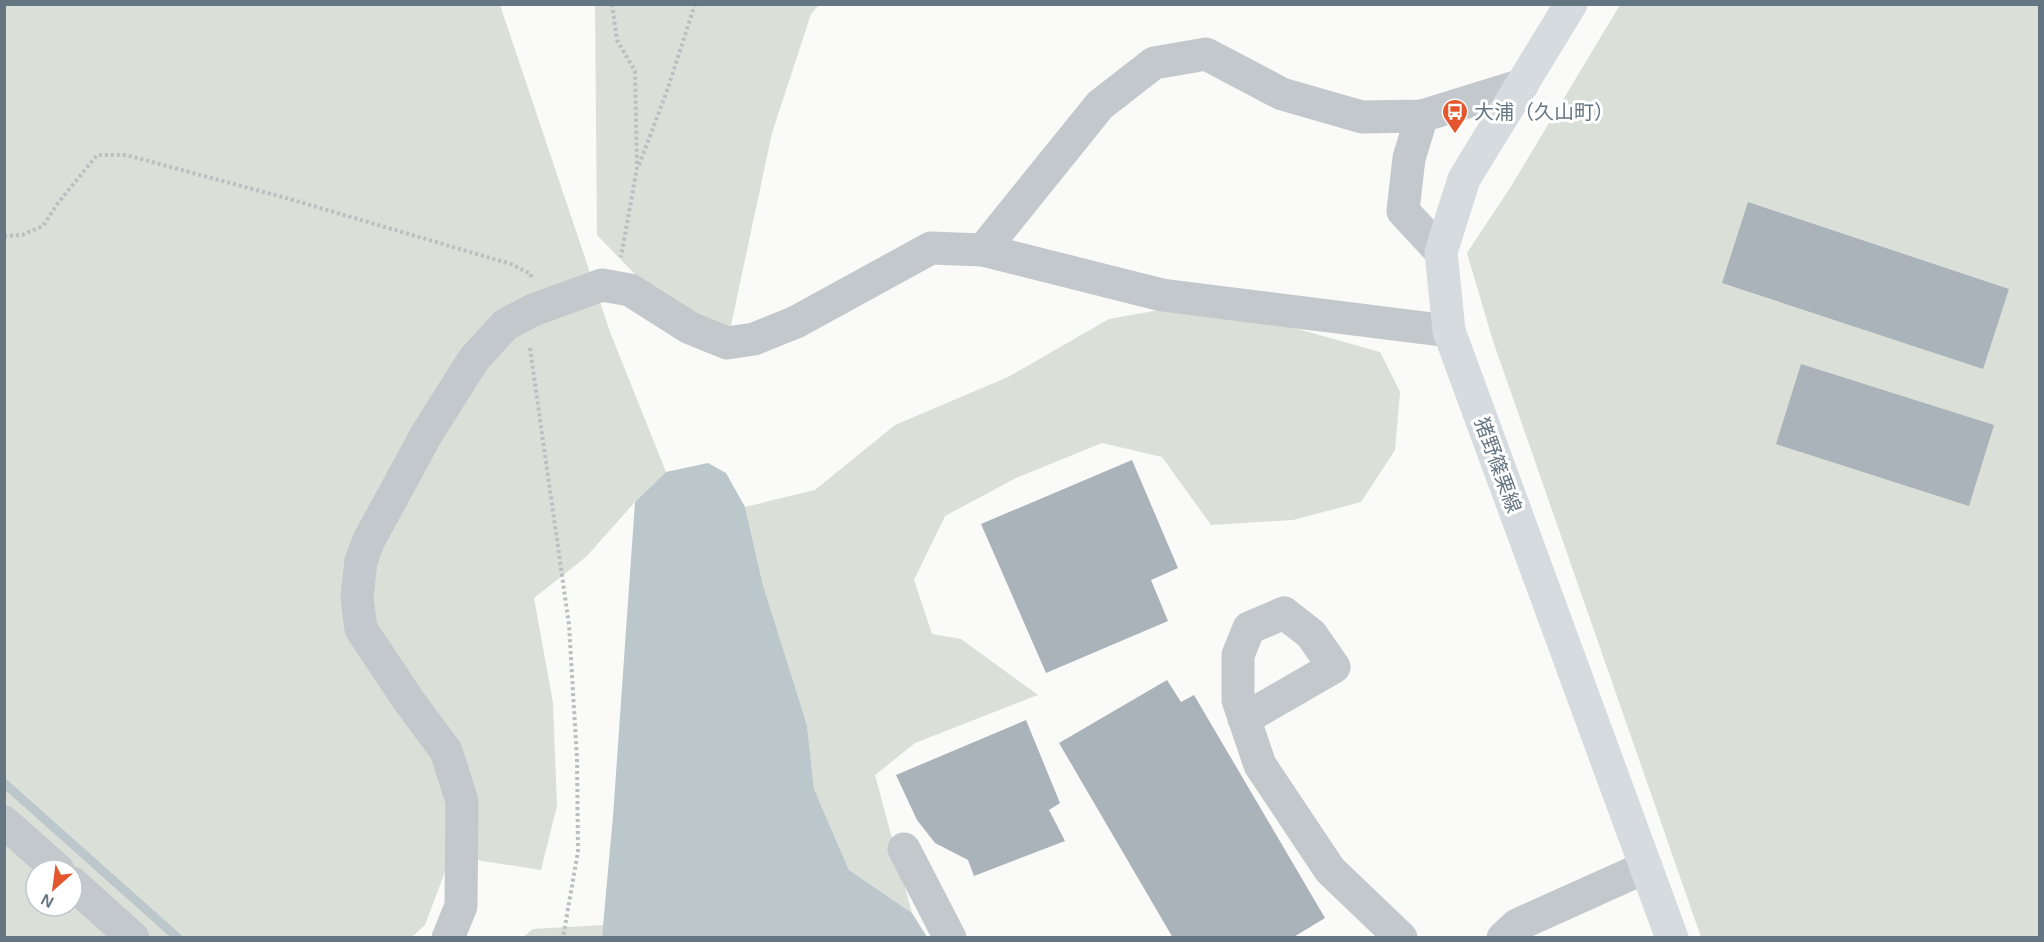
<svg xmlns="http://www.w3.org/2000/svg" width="2044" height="942" font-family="Arial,'Noto Sans JP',sans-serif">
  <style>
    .green { fill: #dadfd7; fill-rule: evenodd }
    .water { fill: #bbc7cb }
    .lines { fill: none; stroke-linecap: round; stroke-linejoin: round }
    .stream { stroke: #bbc7cb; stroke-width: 9 }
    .building { fill: #aab3b9 }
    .path { stroke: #bbbfc2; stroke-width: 4; stroke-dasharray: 3 3; stroke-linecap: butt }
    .minor { stroke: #c3c8cc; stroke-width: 33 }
    .major { stroke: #d6dbdf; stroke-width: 33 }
    .labels { text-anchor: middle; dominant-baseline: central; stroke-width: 6; stroke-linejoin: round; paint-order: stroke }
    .poi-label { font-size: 20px; fill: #657683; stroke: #fff; text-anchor: start }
    .street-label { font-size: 20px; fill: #657683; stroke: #fff }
  </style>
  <rect width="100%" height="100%" fill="#fafaf8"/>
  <g class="green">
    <path d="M5,5H500L610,332L666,472L635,502L586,557L534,598L553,703L557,806L541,870L451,856L425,925L412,937L5,938ZM36,870H72V906H36Z"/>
    <path d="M595,5H819L811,14L772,133L730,330L657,297L597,235Z"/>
    <path d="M1620,5H2039V937H1701L1493,341L1467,253L1510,188Z"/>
    <path d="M1176,307L1280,324L1380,352L1400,392L1395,450L1361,502L1293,520L1211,525L1162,457L1102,443L1016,478L945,516L914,580L932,634L961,639L1038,695L915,743L875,775L912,913L849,870L814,789L807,725L763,585L745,507L815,490L895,425L1008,377L1109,319Z"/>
    <path d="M603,925L602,937L522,938L533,929Z"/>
  </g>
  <path class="water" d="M708,463L726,473L745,507L763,585L807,725L814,789L849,870L912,913L927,937H602L613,816L635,502L666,472Z"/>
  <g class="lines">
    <path class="stream" d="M4,783L178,938"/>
  </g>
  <g class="building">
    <path d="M1748,202L2009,289L1983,369L1722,283Z"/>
    <path d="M1801,364L1994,425L1969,506L1776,444Z"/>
    <path d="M1132,460L1178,568L1151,580L1168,621L1046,673L981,524Z"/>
    <path d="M1167,680L1181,702L1194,695L1325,918L1292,938H1173L1059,743Z"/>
    <path d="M1026,720L1060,803L1049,810L1065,841L974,876L968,860L935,843L917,820L896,775Z"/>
  </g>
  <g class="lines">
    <g class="path">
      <path d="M612,4L617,40L635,71L637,168L621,257"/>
      <path d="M639,165L667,91L695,4"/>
      <path d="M4,236L22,235L43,226L58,203L97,155H126L286,198L511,264L531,274V278"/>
      <path d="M530,348L569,625L577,759L578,851L563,938"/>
    </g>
    <g class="minor">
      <path d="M1422,116L1409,158L1403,211L1441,252"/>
      <path d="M983,250L1100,105L1154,63L1206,54L1282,94L1362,117L1422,116L1522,85"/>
      <path d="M1244,719L1334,667L1311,634L1284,613L1249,628L1238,655V700L1260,765L1330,870L1401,938"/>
      <path d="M4,822L58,870"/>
      <path d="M904,849L950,938"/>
      <path d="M72,883L133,938"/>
      <path d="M448,938L461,906L462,801L446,751L409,701L361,629L357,597L361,561L369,540L426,435L474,359L505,325L533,310L602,285L630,290L690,328L727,343L754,339L796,322L931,248L983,250L1162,295L1449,331"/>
      <path d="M1503,938L1517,925L1646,867"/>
    </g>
    <path class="major" d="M1571,4L1464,179L1441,252L1449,331L1672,938"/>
  </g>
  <defs>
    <symbol id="bus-pin" viewBox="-11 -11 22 30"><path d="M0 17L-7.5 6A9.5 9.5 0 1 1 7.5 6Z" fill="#e4572e" stroke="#fff"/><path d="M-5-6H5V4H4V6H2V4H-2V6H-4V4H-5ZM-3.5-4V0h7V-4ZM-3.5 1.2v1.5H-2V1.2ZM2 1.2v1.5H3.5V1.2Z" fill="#fff"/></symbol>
  </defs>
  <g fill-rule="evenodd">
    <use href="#bus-pin" x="1440" y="97" width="30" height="40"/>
  </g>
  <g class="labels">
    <g class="poi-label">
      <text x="1474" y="112">大浦（久山町）</text>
    </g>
    <g class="street-label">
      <text transform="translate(1498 465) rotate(70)">猪野篠栗線</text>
    </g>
  </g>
  <rect width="2044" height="942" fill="none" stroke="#657683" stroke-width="12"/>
  <g transform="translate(54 888) rotate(208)"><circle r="28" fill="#ffffff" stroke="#c1c8cd" stroke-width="1.5"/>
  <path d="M0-4.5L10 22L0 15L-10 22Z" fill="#e4572e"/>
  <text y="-9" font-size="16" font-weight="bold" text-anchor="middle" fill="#657683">N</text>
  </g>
</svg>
